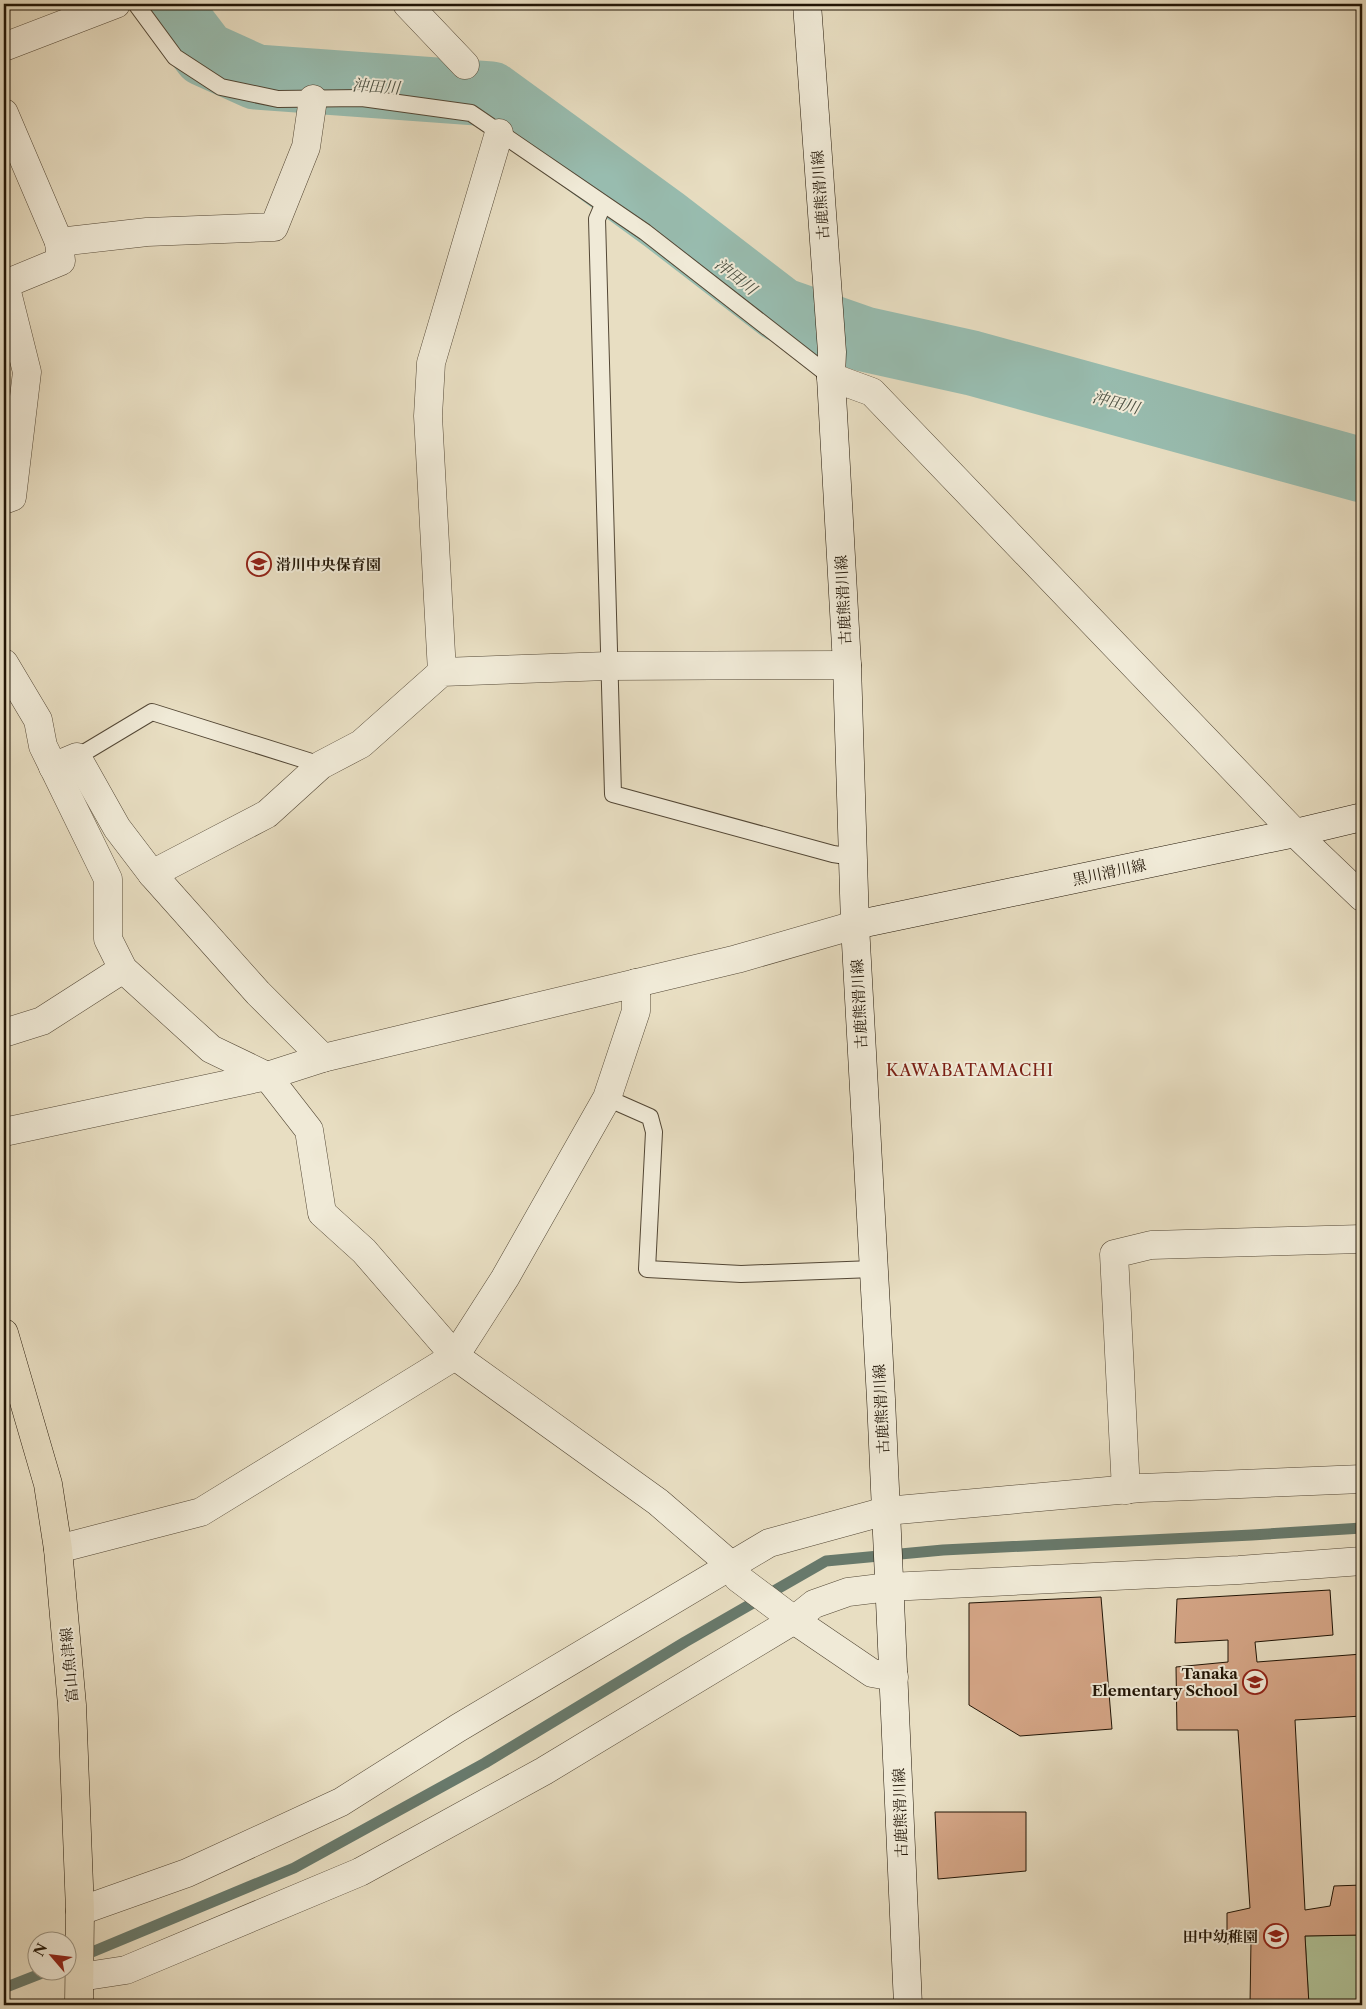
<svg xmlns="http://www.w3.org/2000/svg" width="1366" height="2009" font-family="'Libre Caslon Text','Noto Serif JP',serif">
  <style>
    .green { fill: #b0c297; stroke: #686c4e }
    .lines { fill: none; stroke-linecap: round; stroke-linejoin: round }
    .stream { stroke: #68796b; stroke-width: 11 }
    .river { stroke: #98bcaf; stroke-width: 65 }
    .building { fill: #d4a586; stroke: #211506 }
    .lane-casing { stroke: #534735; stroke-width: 18 }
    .street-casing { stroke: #534735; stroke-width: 29 }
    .secondary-casing { stroke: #211506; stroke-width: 29 }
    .primary-casing { stroke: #211506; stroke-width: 29 }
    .lane { stroke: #f0ead7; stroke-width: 16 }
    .street { stroke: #f0ead7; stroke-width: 28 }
    .secondary { stroke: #f0ead7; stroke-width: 28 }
    .primary { stroke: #e8dec2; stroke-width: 28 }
    .labels { text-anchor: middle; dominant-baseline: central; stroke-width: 4; stroke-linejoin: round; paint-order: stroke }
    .street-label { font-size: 15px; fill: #211506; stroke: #f0ead7 }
    .poi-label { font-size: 15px; font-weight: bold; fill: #211506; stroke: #f0ead7; text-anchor: end }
    .water-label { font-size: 16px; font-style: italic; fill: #4b4f41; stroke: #f0ead7 }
    .neighbourhood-label { font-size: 16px; letter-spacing: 1px; fill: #7a1f14; stroke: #f0ead7 }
  </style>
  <rect width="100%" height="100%" fill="#e8dec2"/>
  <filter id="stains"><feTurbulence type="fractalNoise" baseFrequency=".004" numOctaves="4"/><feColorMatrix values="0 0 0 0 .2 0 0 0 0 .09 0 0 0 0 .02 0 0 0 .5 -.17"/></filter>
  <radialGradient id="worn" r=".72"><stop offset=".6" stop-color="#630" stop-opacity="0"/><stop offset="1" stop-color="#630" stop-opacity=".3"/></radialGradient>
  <path class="green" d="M1362,1935V2005H1309L1305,1936Z"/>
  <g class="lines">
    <g class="stream">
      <path d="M80,1957L294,1868L485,1763L685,1642L826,1561L943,1550L1252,1535L1362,1528"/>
      <path d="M4,1988L45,1972"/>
    </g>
    <path class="river" d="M167,4L205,54L256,77L491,94L664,220L781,310L864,339L972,363L1362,470"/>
  </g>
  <g class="building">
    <path d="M1330,1590L1333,1635L1255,1642L1257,1662L1362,1654V1716L1295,1720L1305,1910L1330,1906L1334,1886L1362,1885V1935L1305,1936L1309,2005H1250L1251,1940L1227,1944V1913L1250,1908L1238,1730H1177L1176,1667L1228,1662V1640L1175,1643L1177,1599Z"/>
    <path d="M1101,1597L1112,1729L1020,1736L969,1705V1603Z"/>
    <path d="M935,1812H1026V1871L938,1879Z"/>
  </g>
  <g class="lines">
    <defs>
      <g id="lane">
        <path d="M136,4L175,57L221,87L278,99L362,98L471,113L645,232L831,377"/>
        <path d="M603,205L597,219L613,794L833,854L853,857"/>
        <path d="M77,757L152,712L321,765"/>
        <path d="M607,1098L650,1117L654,1132L647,1269L741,1274L873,1269"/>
      </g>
      <g id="street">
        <path d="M407,4L465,65"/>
        <path d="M4,47L116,4"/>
        <path d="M4,113L59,242"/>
        <path d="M831,377L872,392L1295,833L1362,897"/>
        <path d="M4,500L12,497L27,372L5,284L61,261L59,242L147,232L274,227L306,147L313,99"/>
        <path d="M4,663L38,720L43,746L108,879V939L123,969L211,1049L267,1076L309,1130L322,1213L364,1251L455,1356L658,1502L731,1565L738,1578L794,1620L872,1673L894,1677"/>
        <path d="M442,672L428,416L431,363L499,133"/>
        <path d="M53,767L77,757L117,828L152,874L258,993L323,1058L737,959L855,925"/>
        <path d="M152,874L267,814L321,765L361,744L442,672L608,666L847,665"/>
        <path d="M4,1033L42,1021L123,969"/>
        <path d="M4,1132L267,1076L323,1058"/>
        <path d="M1126,1490L1114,1254L1151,1245L1362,1239"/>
        <path d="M58,1549L201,1512L455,1356L505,1278L607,1098L636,1011V983"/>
        <path d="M80,1911L187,1873L341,1802L458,1728L769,1543L886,1511L1141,1488L1362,1479"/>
        <path d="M80,1977L126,1970L360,1872L544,1771L794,1620L814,1604L848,1592L889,1587L1239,1570L1362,1561"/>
      </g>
      <g id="secondary">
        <path d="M807,4L832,352L831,377L847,665L855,925L881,1399L908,2005"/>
        <path d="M855,925L1295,833L1362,817"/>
      </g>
      <path id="primary" d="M4,1333L48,1484L58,1549L72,1705L80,1911L79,2005"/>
    </defs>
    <use href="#lane" class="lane-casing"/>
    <use href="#street" class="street-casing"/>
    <use href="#secondary" class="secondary-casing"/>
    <use href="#primary" class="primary-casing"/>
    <use href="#lane" class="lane"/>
    <use href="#street" class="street"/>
    <use href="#secondary" class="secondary"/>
    <use href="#primary" class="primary"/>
  </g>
  <defs>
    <symbol id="school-ring" viewBox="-11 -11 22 22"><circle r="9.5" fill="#f0ead7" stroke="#8f2418" stroke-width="1.5"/><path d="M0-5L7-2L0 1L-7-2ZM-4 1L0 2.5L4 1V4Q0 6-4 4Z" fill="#8f2418"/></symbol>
  </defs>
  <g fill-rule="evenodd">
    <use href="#school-ring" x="245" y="550" width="28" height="28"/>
    <use href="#school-ring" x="1241" y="1668" width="28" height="28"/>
    <use href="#school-ring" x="1262" y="1922" width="28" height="28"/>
  </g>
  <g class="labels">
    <g class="street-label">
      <text transform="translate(820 195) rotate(-94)">古鹿熊滑川線</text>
      <text transform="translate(843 600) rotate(-93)">古鹿熊滑川線</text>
      <text transform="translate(1109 872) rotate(-12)">黒川滑川線</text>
      <text transform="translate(859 1004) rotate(-93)">古鹿熊滑川線</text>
      <text transform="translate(881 1409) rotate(-93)">古鹿熊滑川線</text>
      <text transform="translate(69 1665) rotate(-95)">富山魚津線</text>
      <text transform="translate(900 1813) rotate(-92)">古鹿熊滑川線</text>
    </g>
    <g class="poi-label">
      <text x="276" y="564" text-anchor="start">滑川中央保育園</text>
      <text x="1238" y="1673">Tanaka<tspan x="1238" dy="17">Elementary School</tspan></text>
      <text x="1258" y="1936">田中幼稚園</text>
    </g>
    <g class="water-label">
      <text transform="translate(376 86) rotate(4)">沖田川</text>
      <text transform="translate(736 276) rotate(38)">沖田川</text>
      <text transform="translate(1116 402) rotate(15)">沖田川</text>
    </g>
    <g class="neighbourhood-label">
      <text x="970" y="1070">KAWABATAMACHI</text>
    </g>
  </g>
  <rect width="1366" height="2009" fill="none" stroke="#e8dec2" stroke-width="20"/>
  <rect x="5" y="5" width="1356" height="1999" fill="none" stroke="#211506" stroke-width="2.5"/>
  <rect x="10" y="10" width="1346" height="1989" fill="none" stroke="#211506"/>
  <g transform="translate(52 1956) rotate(298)"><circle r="24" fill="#f0ead7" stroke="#9d9583"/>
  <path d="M0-4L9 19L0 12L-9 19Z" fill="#8f2418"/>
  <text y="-8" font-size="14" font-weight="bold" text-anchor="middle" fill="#211506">N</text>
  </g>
  <rect width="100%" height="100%" filter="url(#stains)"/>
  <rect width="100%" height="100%" fill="url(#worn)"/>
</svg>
